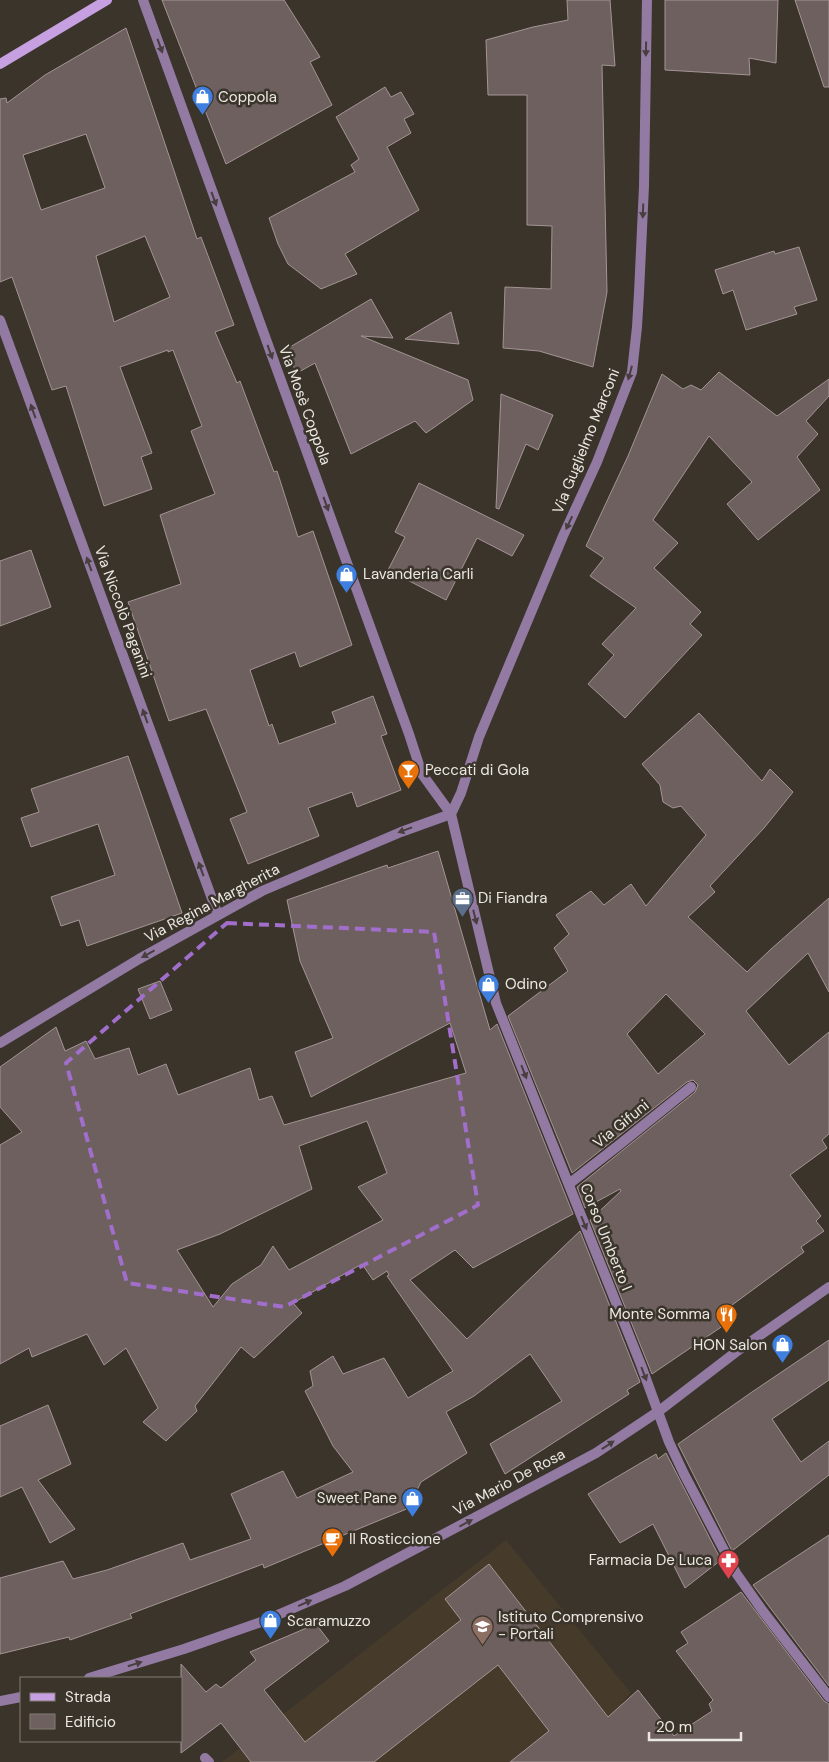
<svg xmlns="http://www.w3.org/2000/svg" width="829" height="1762" font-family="'DM Sans',sans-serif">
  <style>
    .education { fill: #463b2b }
    .building { fill: #6d605f; stroke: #a49594; fill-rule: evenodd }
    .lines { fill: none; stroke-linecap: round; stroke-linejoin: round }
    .street { stroke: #927aa3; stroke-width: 10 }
    .secondary { stroke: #c7a0e2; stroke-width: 10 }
    .oneway { fill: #473e3d }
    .marked { fill: none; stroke: #a26ecb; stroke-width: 4; stroke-dasharray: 10 6; stroke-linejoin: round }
    .labels { text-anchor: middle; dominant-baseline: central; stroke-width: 5; stroke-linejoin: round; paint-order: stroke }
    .poi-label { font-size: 15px; fill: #ebe8e2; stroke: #3a342b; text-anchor: start }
    .street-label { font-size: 15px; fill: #ebe8e2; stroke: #3a342b }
  </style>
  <rect width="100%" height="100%" fill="#3a342b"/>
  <path class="education" d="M506,1540L631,1693L621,1703L655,1746L631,1762H222Z"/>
  <g class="building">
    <path d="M162,0H284L320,57L310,62L332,105L226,164Z"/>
    <path d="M567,0H610L615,66L602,65L607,292L593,367L539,351L503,348L505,287L551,289L552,226L527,225V95H488L486,40L533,27L568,20Z"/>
    <path d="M665,0H778L776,63L749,58L750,75L665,70Z"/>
    <path d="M795,0H829V87H824Z"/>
    <path d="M126,28L197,239L201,237L234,325L215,332L237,383L240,381L274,472L277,471L298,537L313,531L352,645L300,667L295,652L250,670L269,726L272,724L279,744L336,723L332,712L373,696L387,734L381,736L401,790L357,807L352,792L308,808L319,836L248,864L230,819L247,812L206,709L169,721L128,602L181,584L160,515L215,494L191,431L202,426L173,350L168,352V350L120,367L152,453L141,457L152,489L104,506L66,386L52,390L12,277L0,282V99L6,98L7,103L45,75ZM86,134L105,188L41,210L23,155ZM145,236L170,297L114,322L96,256Z"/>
    <path d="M385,87L391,97L401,92L414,114L404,119L411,133L387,147L419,210L345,254L357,274L321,289L288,264L278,244L269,218L355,172L351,165L359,159L336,117Z"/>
    <path d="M799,247L817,300L794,307L797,314L746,330L733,290L723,294L715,270L774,251L775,254Z"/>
    <path d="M371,299L393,338L361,336L468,380L473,400L426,433L415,421L351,454L315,363L297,373L285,350Z"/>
    <path d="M451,312L459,344L405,339Z"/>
    <path d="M719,372L777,416L829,379V396L806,421L818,434L797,457L820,490L758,540L727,504L752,482L709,436L653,520L678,543L654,568L701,612L690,624L702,635L625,718L588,684L614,655L602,644L636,608L590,576L604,558L586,546L628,456L662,374L683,389L691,385L701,390Z"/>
    <path d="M501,394L553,415L538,450L526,444L499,509L496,508Z"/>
    <path d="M419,483L524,535L512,556L477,538L446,600L388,570L405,537L395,532Z"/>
    <path d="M31,550L51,607L0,626V561Z"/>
    <path d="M699,713L762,781L770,769L793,792L764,828L710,886L715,892L688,917L747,972L770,950L829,898V992L808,953L746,1011L789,1065L829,1032V1134L822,1140L827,1148L790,1175L821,1216L816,1221L824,1231L801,1247L804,1252L728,1308L736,1317L652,1374L590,1220L621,1191L620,1189L585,1208L577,1187L695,1092L698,1085L693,1080L687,1082L572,1173L508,1016L568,971L554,948L569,934L556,915L591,891L604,905L631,884L646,906L706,835L681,806L673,808L663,802L660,785L642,764ZM666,994L705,1034L658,1074L627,1034Z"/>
    <path d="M128,756L182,913L87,946L79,920L61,926L51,897L115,875L98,824L31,847L21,818L39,812L31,789Z"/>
    <path d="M438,851L490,1030L497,1024L573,1214L473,1268L455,1250L410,1280L467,1339L580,1231L640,1382L627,1390L629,1394L505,1474L490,1444L562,1401L530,1354L474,1396L446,1412L467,1453L421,1482L416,1492L408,1503L409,1508L264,1568L263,1564L130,1614L132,1618L70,1640L69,1637L0,1654V1578L63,1561L73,1579L107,1570L183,1543L190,1560L251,1539L231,1494L283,1471L297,1498L353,1472L333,1446L305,1391L313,1386L310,1371L333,1356L343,1374L384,1358L408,1398L453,1371L387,1276L389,1275L387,1271L373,1280L362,1264L293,1303L302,1313L254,1358L241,1347L195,1406L197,1411L166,1441L143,1422L158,1408L126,1348L104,1365L87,1334L32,1357L29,1348L0,1364V1145L22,1132L0,1107V1067L56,1027L65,1051L86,1041L95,1059L129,1048L138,1075L166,1064L178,1095L250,1068L259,1100L272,1096L284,1125L466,1073L450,1023L311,1097L295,1052L333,1038L300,961L287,900L387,865L388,868ZM367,1121L387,1173L358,1187L383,1220L289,1270L273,1246L261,1265L232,1284L213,1307L177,1250L220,1234L312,1189L299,1146Z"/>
    <path d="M160,981L172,1010L150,1019L138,989Z"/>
    <path d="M829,1340V1380L772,1419L801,1462L829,1441V1475L732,1551L678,1444L752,1392Z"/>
    <path d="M48,1405L71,1464L38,1480L75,1529L50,1543L22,1487L0,1497V1426Z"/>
    <path d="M666,1453L721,1560L685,1588L653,1524L620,1543L588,1494L656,1454L658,1459Z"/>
    <path d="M829,1535V1686L753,1585Z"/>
    <path d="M489,1564L608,1717L638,1690L674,1736L712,1711L709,1704L713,1700L676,1651L688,1643L681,1632L741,1592L824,1701L829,1704V1762H510L549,1731L498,1665L374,1762H251L221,1723L181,1753V1664L206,1692L216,1684L221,1688L256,1660L250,1652L316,1624L329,1641L264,1690L305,1742L461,1620L445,1599Z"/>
  </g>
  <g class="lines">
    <g class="street">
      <path d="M647,0L644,186L639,293L637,327L632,372L597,462L563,536L479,737L461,793L451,814L496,1003L641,1365L669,1442L684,1474L736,1573L762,1610L829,1697"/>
      <path d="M0,320L218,915"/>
      <path d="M0,1043L139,959L262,891L401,832L451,814L422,774L409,734L143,0"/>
      <path d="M569,1184L619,1145L691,1087"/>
      <path d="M89,1678L184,1649L261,1622L345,1586L476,1517L596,1453L659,1411L736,1352L829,1287"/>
      <path d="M0,1701L21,1697"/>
      <path d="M205,1758L209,1762"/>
    </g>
    <path class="secondary" d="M0,64L107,0"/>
  </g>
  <defs><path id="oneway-solid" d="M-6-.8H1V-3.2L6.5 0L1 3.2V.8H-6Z" transform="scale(1.25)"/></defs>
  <g class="oneway">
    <use href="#oneway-solid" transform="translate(160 46) rotate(70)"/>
    <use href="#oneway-solid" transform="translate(646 49) rotate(91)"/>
    <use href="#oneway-solid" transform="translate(214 199) rotate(70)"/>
    <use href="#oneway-solid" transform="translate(643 211) rotate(92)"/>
    <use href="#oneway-solid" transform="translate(270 352) rotate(70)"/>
    <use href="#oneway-solid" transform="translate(630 373) rotate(105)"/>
    <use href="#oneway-solid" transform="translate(33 411) rotate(-110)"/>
    <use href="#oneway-solid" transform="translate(326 504) rotate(70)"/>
    <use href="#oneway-solid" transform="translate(569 523) rotate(115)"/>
    <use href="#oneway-solid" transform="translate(89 564) rotate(-110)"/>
    <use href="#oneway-solid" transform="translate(145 716) rotate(-110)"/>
    <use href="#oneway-solid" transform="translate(405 830) rotate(160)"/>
    <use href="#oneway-solid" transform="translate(201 869) rotate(-110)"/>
    <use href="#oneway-solid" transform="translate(475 917) rotate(76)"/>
    <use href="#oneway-solid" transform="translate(148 954) rotate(151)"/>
    <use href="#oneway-solid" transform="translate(524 1072) rotate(69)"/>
    <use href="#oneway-solid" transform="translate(584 1223) rotate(68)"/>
    <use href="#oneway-solid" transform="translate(644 1374) rotate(69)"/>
    <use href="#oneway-solid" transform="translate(608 1445) rotate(-33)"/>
    <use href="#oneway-solid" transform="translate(466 1523) rotate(-28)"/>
    <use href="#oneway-solid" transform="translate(305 1603) rotate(-24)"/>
    <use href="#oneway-solid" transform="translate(135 1664) rotate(-17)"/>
  </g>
  <path class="marked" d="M227,923L434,932L478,1205L284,1307L127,1283L66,1063Z"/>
  <defs>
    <symbol id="shop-pin" viewBox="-11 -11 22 30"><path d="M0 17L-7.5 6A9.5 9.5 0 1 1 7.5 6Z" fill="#3f7fe0" stroke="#3a342b"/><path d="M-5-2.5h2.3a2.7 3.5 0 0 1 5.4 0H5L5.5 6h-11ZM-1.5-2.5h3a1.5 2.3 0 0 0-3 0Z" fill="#fff"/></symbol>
    <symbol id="bar-pin" viewBox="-11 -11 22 30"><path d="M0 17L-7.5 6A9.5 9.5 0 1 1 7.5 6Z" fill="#e8710a" stroke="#3a342b"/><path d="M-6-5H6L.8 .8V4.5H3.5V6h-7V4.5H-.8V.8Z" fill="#fff"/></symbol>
    <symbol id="office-pin" viewBox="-11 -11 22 30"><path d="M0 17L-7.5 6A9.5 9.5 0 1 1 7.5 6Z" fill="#5c6f8a" stroke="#3a342b"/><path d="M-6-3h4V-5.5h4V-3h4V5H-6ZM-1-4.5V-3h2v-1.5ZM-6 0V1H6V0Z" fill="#fff"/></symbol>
    <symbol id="restaurant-pin" viewBox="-11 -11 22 30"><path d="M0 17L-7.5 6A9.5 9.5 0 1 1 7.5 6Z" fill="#e8710a" stroke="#3a342b"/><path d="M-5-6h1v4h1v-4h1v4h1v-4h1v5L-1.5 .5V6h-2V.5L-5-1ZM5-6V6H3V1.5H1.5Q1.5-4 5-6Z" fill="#fff"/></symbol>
    <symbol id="cafe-pin" viewBox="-11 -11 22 30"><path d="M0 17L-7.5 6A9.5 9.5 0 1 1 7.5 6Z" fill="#e8710a" stroke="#3a342b"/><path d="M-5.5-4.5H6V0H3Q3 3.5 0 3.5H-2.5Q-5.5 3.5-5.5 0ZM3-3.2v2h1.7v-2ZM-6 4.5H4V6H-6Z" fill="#fff"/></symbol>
    <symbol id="pharmacy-pin" viewBox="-11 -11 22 30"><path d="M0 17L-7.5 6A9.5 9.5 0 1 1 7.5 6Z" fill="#e0444e" stroke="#3a342b"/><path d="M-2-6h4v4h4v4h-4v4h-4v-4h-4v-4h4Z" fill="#fff"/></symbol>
    <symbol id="school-pin" viewBox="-11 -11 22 30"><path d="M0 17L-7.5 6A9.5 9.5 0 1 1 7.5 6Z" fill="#8d6e63" stroke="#3a342b"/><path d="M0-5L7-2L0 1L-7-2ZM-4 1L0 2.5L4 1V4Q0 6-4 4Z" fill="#fff"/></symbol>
  </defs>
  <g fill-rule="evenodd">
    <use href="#shop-pin" x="190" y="84" width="25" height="34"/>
    <use href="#shop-pin" x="334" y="562" width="25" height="34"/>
    <use href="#bar-pin" x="396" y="758" width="25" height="34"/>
    <use href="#office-pin" x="450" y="886" width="25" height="34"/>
    <use href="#shop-pin" x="476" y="972" width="25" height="34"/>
    <use href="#restaurant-pin" x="714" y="1302" width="25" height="34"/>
    <use href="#shop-pin" x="770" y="1332" width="25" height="34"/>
    <use href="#shop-pin" x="400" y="1486" width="25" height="34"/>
    <use href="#cafe-pin" x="320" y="1526" width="25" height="34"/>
    <use href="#pharmacy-pin" x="716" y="1548" width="25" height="34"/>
    <use href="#shop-pin" x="258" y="1608" width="25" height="34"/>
    <use href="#school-pin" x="470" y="1614" width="25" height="34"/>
  </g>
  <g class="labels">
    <g class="poi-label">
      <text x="218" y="97">Coppola</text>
      <text x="363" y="574">Lavanderia Carli</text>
      <text x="425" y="770">Peccati di Gola</text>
      <text x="478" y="898">Di Fiandra</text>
      <text x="505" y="984">Odino</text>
      <text x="710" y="1314" text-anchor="end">Monte Somma</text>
      <text x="767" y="1345" text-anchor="end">HON Salon</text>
      <text x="397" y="1498" text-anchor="end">Sweet Pane</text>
      <text x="349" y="1539">Il Rosticcione</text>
      <text x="712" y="1560" text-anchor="end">Farmacia De Luca</text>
      <text x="498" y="1617">Istituto Comprensivo<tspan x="498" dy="17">- Portali</tspan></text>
      <text x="287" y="1621">Scaramuzzo</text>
    </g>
    <g class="street-label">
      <text transform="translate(305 405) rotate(70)">Via Mosè Coppola</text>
      <text transform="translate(586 441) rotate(-68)">Via Guglielmo Marconi</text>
      <text transform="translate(123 612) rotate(70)">Via Niccolò Paganini</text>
      <text transform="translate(212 903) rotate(-28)">Via Regina Margherita</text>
      <text transform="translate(621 1124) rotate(-39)">Via Gifuni</text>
      <text transform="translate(606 1237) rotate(68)">Corso Umberto I</text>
      <text transform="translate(509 1482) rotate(-28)">Via Mario De Rosa</text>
    </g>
  </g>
  <rect x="20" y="1677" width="162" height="65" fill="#3a342b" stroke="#817c74"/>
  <rect x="30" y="1693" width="25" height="8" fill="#c7a0e2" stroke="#817c74"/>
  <text x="65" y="1702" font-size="15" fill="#ebe8e2">Strada</text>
  <rect x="30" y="1714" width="25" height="15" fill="#6d605f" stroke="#817c74"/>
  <text x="65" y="1727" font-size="15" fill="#ebe8e2">Edificio</text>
  <path d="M649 1732v8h92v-8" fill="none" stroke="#ebe8e2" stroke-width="2.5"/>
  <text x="656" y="1732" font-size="15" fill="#ebe8e2" stroke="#3a342b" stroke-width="4" paint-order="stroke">20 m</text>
</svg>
